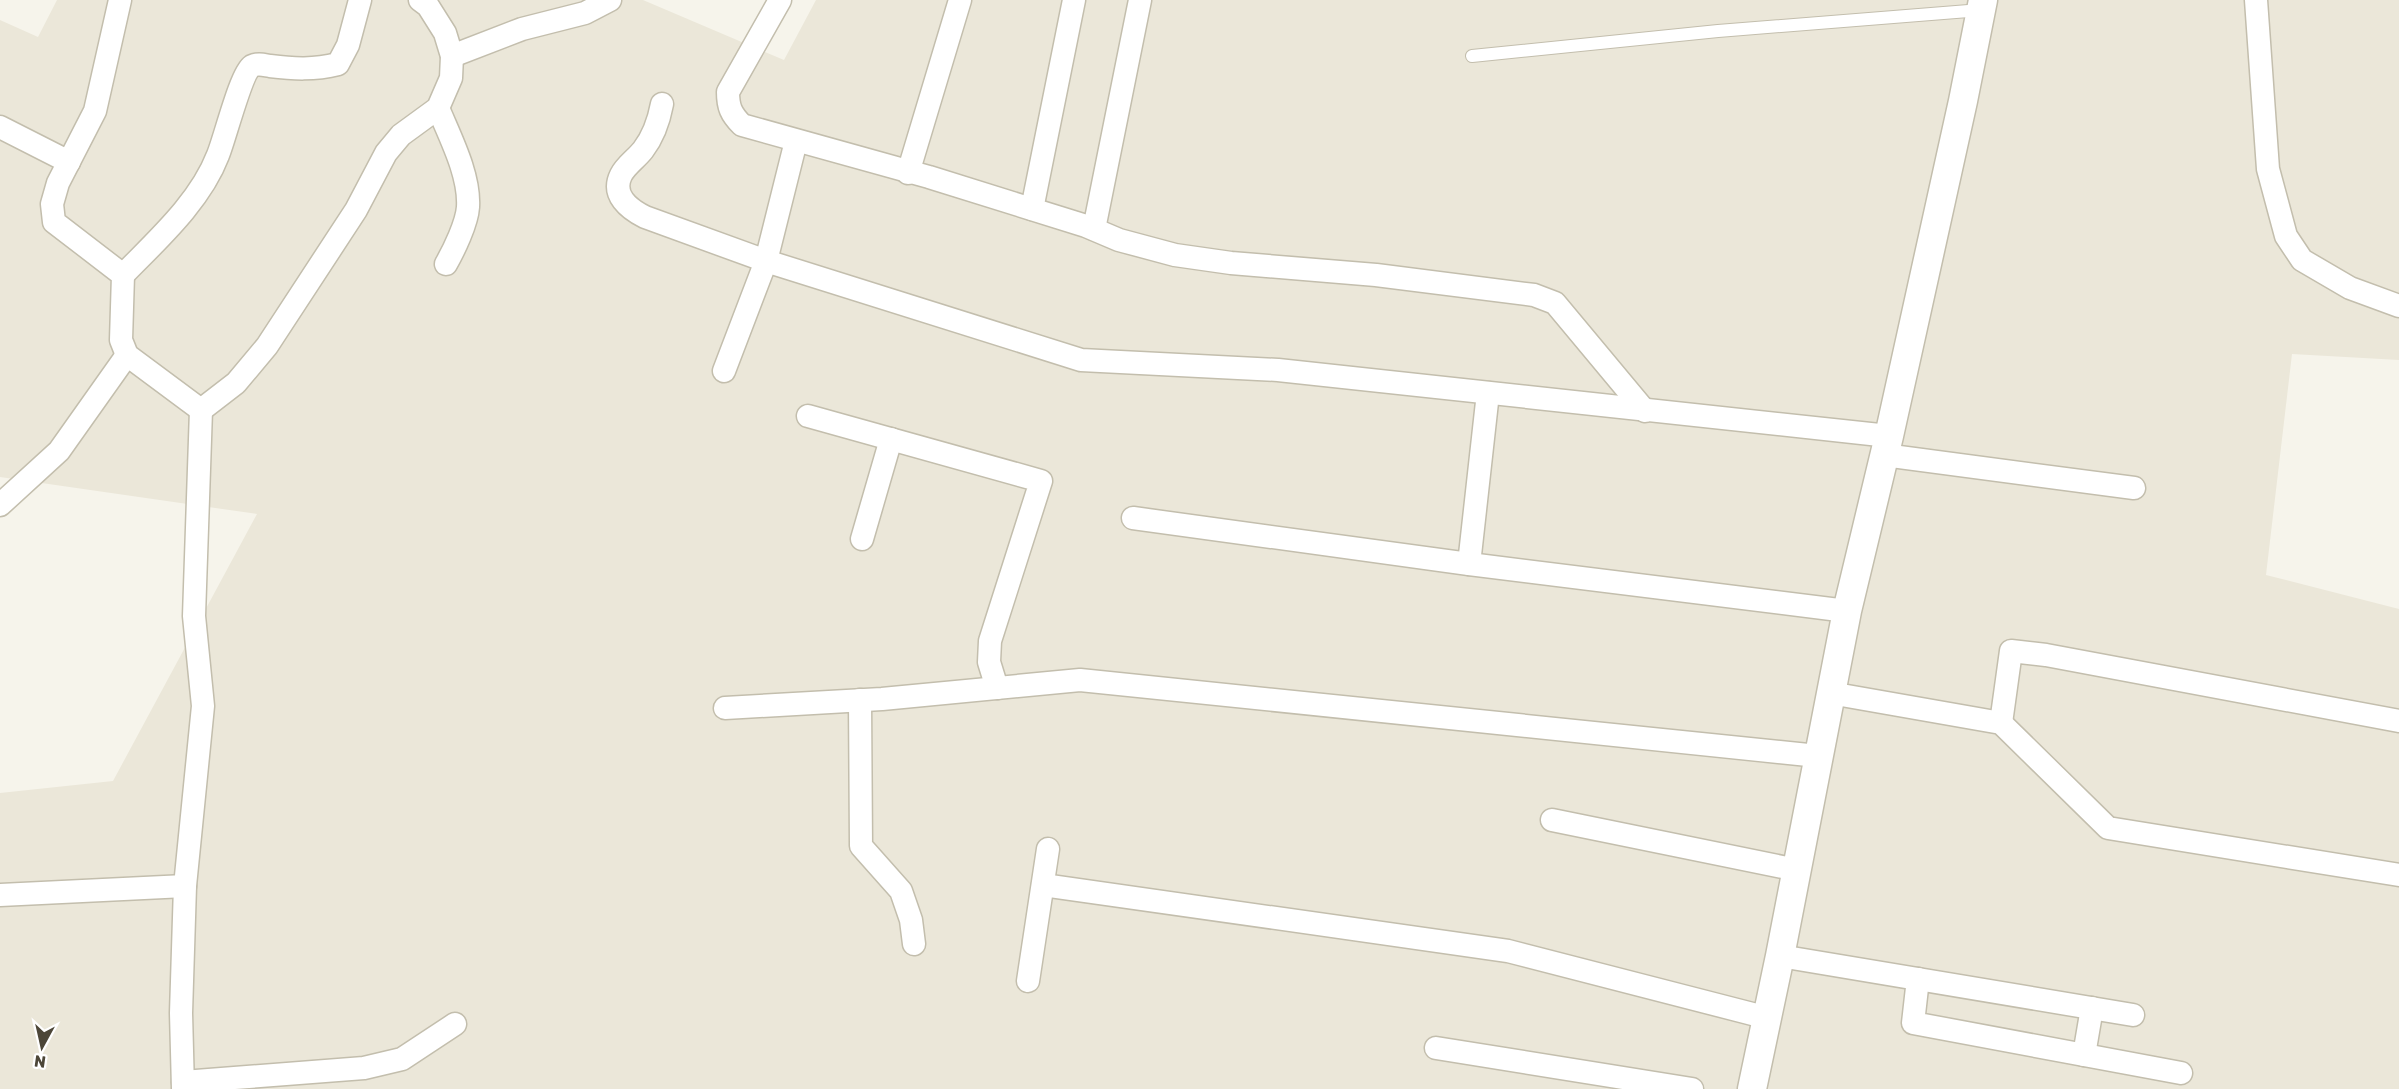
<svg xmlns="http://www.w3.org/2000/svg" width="2399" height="1089" font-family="Rubik,sans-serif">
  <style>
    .residential { fill: #ebe7d9 }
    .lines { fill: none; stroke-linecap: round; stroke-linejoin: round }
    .service-casing { stroke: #c3bead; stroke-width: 14 }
    .minor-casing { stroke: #c3bead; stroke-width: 25 }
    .tertiary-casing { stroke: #c3bead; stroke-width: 31 }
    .service { stroke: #fff; stroke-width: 12 }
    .minor { stroke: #fff; stroke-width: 22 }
    .tertiary { stroke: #fff; stroke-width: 28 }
  </style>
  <rect width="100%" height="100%" fill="#f6f4eb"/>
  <path class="residential" d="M57,0H643L784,60L816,0H2399V360L2292,354L2266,575L2399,609V1089H0V793L113,781L257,514L0,477V20L38,37Z"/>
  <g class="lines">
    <defs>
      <path id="service" d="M1472,56L1718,31L1981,10"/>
      <g id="minor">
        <path d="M120,0L95,111L58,183L52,204L54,222L123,275L121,340L127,355L201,410"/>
        <path d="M780,0L728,92C728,107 731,114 742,125L929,177L1086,226L1119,240L1175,255L1231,263L1376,275L1534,295L1555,303L1645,411"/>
        <path d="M2256,0L2268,169L2286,236L2302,260L2350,288L2399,306"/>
        <path d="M452,56L522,29L585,13L610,0"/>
        <path d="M662,104C659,120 653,137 643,150C636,159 626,165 621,175C611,195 629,209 645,217L766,261L1081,360L1278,370L1889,436"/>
        <path d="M438,108C450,137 470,175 468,207C467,223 454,250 446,264"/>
        <path d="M0,127L69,162"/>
        <path d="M908,173L960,0"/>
        <path d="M1032,209L1074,0"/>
        <path d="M1094,229L1140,0"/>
        <path d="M123,275C157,240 200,202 218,155C225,138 241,73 252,66C258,63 264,65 270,66C294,69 314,70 338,64L348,45L360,0"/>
        <path d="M724,371L766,261L796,141"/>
        <path d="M201,410L236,383L267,346L356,210L386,153L401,135L438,108L451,78L452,56L445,33L428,6L420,0"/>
        <path d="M808,416L1041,481L990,641L989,662L997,688"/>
        <path d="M1884,455L2134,488"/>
        <path d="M0,505L59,451L127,355"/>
        <path d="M1133,518L1469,564L1847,611"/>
        <path d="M862,539L891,439"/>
        <path d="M1469,564L1488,393"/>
        <path d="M1830,693L2001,723L2108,828L2399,875"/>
        <path d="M860,700L861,846L901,891L911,920L914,944"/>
        <path d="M725,708L882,699L1080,680L1818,756"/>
        <path d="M2001,723L2011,651L2046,655L2399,721"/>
        <path d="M1552,820L1797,870"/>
        <path d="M1043,885L1508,951L1768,1018"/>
        <path d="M0,895L185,886"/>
        <path d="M1780,956L2133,1015"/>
        <path d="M1918,979L1913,1023L2181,1073"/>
        <path d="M1028,981L1048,849"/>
        <path d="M1436,1048L1692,1089"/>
        <path d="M2084,1055L2092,1008"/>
        <path d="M183,1082L364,1068L402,1059L455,1024"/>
        <path d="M183,1089L181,1013L185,886L203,706L194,616L201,410"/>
      </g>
      <path id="tertiary" d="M1752,1089L1780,956L1847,611L1889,436L1963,101L1983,0"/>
    </defs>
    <use href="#service" class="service-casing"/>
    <use href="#minor" class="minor-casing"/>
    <use href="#tertiary" class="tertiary-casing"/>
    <use href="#service" class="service"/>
    <use href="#minor" class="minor"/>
    <use href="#tertiary" class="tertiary"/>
  </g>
  <g transform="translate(42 1047) rotate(188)" stroke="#ffffff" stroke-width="4.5" paint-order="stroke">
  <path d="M0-4.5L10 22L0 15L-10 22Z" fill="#4c4638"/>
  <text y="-9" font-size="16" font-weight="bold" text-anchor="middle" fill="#4c4638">N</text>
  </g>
</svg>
